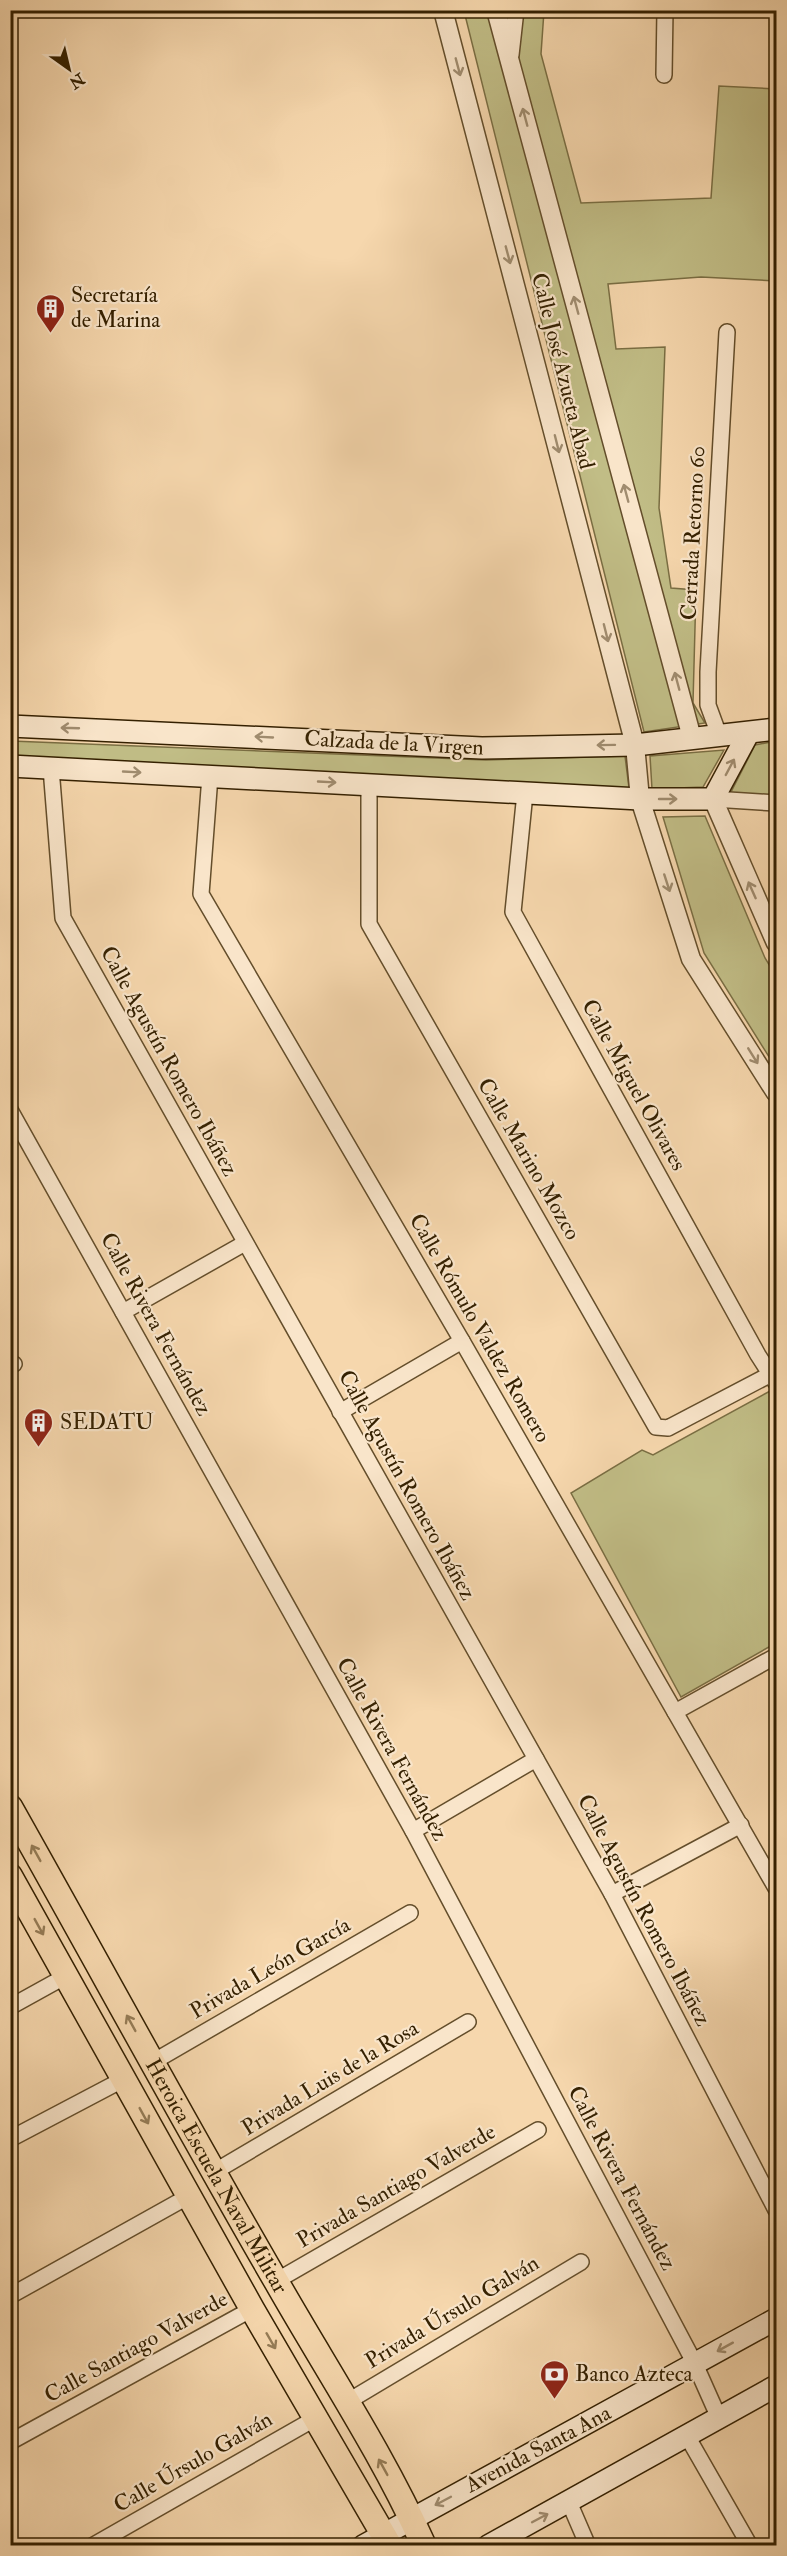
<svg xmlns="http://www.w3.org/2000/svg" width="787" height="2556" font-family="'IM FELL Double Pica',serif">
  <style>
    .green { fill: #c1bd86; stroke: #7a6e43; stroke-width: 1.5 }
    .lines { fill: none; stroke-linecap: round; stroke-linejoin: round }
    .minor-casing { stroke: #644e2b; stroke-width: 18 }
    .tertiary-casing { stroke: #644e2b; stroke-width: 21 }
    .secondary-casing { stroke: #342000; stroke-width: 24 }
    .primary-casing { stroke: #342000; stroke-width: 27 }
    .minor { stroke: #f9e5ca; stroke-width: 15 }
    .tertiary { stroke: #f9e5ca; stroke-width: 18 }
    .secondary { stroke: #f9e5ca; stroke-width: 21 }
    .primary { stroke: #f6d7ad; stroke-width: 24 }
    .oneway { stroke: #a08c6f }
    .oneway2 { stroke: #957c56 }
    .labels { text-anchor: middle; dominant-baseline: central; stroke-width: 4.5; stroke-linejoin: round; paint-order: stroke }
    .poi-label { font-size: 22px; fill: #342000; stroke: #f9e5ca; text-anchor: start }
    .street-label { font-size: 22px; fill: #342000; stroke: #f9e5ca }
  </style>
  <rect width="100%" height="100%" fill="#f6d7ad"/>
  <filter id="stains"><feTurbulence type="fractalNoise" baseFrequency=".00333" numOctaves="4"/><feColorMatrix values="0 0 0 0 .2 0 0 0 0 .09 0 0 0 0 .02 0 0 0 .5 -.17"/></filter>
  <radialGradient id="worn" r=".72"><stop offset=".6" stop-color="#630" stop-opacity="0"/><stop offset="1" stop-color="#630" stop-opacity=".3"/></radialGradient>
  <g class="green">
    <path d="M464,11H544L541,54L581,203L711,198L719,86L776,89V281L701,277L608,284L616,349L665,347L659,508L671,588L696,590L693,703L705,723L644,732Z"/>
    <path d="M11,741L486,760L625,756L629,788L11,758Z"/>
    <path d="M776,741V796L730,794L755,745Z"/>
    <path d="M724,750L703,787L652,789L650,756Z"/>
    <path d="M705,816L765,958L776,976V1068L704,953L663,817Z"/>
    <path d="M772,1390L776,1394V1643L681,1697L571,1493L642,1450L653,1455Z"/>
  </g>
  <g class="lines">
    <defs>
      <g id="minor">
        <path d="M511,55L516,10"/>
        <path d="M664,75L665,10"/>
        <path d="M719,735L708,705V672L727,332"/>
        <path d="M51,768L63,918L612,1894L776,2210"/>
        <path d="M210,776L201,894L462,1341L776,1888"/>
        <path d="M369,784V924L656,1427L668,1428L771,1374"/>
        <path d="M525,793L513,912L758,1355L776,1383"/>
        <path d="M713,799L776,803"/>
        <path d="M10,1110L413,1831L695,2364L719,2418"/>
        <path d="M123,1312L245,1243"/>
        <path d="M10,1366L14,1364"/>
        <path d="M340,1412L462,1341"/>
        <path d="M675,1712L776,1656"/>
        <path d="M413,1831L536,1759"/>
        <path d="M612,1894L741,1825"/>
        <path d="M10,2007L66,1976"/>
        <path d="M153,2062L410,1913"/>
        <path d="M10,2139L124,2079"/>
        <path d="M214,2172L468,2022"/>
        <path d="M276,2281L538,2130"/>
        <path d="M10,2296L189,2196"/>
        <path d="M347,2402L581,2262"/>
        <path d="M687,2436L750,2546"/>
        <path d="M10,2442L252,2309"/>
        <path d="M569,2502L588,2546"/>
        <path d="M92,2546L316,2418"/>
      </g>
      <g id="tertiary">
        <path d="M443,10L635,745L640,799L691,959L776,1093"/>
        <path d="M496,10L692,738"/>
        <path d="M713,799L776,943"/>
      </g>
      <g id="secondary">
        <path d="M10,726L482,748L635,745L776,729"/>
        <path d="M10,766L640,799H713L748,734"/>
        <path d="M363,2546L776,2319"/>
        <path d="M488,2546L776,2386"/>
      </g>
      <g id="primary">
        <path id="s1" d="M10,1807C99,1965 185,2124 276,2281C326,2369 383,2454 424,2546"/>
        <path d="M10,1876L252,2309L390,2546"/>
      </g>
    </defs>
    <use href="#minor" class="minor-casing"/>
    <use href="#tertiary" class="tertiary-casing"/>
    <use href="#secondary" class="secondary-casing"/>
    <use href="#primary" class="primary-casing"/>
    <use href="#minor" class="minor"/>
    <use href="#tertiary" class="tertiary"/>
    <use href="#secondary" class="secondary"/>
    <use href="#primary" class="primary"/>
  </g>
  <defs><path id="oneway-shaft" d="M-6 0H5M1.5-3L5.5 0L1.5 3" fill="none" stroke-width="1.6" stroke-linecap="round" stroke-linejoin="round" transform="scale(1.5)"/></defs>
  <g class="oneway">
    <use href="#oneway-shaft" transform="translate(458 67) rotate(75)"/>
    <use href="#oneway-shaft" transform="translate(525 117) rotate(-105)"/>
    <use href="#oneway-shaft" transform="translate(508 255) rotate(75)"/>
    <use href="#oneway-shaft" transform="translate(576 305) rotate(-105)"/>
    <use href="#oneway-shaft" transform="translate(557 444) rotate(76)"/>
    <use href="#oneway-shaft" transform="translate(626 493) rotate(-105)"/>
    <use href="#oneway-shaft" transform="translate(606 633) rotate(76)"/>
    <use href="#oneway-shaft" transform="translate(677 681) rotate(-105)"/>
    <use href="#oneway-shaft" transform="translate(70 728) rotate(-178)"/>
    <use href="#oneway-shaft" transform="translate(264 737) rotate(-177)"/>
    <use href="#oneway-shaft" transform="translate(606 745) rotate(179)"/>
    <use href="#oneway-shaft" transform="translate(730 767) rotate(-62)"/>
    <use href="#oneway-shaft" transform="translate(132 772) rotate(3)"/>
    <use href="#oneway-shaft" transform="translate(327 782) rotate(3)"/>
    <use href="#oneway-shaft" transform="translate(668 799)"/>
    <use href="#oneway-shaft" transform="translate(667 883) rotate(72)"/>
    <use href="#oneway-shaft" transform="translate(752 890) rotate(-114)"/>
    <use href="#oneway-shaft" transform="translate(753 1056) rotate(58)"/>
    <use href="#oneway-shaft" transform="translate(725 2347) rotate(151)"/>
    <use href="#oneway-shaft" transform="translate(443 2501) rotate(152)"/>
    <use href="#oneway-shaft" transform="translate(540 2518) rotate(-28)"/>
  </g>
  <g class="oneway2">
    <use href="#oneway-shaft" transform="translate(36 1853) rotate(-119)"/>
    <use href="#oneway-shaft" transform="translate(39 1927) rotate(61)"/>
    <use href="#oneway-shaft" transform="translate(131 2023) rotate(-119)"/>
    <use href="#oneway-shaft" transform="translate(144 2116) rotate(61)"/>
    <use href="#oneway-shaft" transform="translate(271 2341) rotate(60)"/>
    <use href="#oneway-shaft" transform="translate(383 2467) rotate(-119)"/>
  </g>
  <defs>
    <symbol id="building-pin" viewBox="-11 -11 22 30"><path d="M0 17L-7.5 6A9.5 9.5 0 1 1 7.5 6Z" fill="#8f2418" stroke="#f9e5ca"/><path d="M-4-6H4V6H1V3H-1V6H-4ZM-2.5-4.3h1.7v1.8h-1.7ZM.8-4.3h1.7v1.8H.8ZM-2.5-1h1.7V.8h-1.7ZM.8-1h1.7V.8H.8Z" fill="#fff"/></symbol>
    <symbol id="bank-pin" viewBox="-11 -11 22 30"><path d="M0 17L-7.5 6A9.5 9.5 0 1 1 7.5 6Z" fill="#8f2418" stroke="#f9e5ca"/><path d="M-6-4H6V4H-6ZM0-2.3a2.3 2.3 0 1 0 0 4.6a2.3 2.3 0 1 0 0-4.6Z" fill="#fff"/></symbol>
  </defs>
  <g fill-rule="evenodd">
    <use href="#building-pin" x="34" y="292" width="33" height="45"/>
    <use href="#building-pin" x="22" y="1406" width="33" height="45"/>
    <use href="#bank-pin" x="538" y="2358" width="33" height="45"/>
  </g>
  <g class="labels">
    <g class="poi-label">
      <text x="71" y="295">Secretaría<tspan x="71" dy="25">de Marina</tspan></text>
      <text x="60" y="1422">SEDATU</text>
      <text x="575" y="2374">Banco Azteca</text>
    </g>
    <g class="street-label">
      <text transform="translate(563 371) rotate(76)">Calle José Azueta Abad</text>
      <text transform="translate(693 533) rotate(-87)">Cerrada Retorno 60</text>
      <text transform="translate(394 743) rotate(3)">Calzada de la Virgen</text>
      <text transform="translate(169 1061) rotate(61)">Calle Agustín Romero Ibáñez</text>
      <text transform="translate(634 1085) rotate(61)">Calle Miguel Olivares</text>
      <text transform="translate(529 1159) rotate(60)">Calle Marino Mozco</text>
      <text transform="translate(156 1324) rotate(61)">Calle Rivera Fernández</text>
      <text transform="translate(480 1328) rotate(60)">Calle Rómulo Valdez Romero</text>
      <text transform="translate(407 1485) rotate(61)">Calle Agustín Romero Ibáñez</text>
      <text transform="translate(392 1749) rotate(61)">Calle Rivera Fernández</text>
      <text transform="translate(644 1910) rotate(62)">Calle Agustín Romero Ibáñez</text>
      <text transform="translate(270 1968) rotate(-30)">Privada León García</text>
      <text transform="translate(330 2078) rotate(-31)">Privada Luis de la Rosa</text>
      <text stroke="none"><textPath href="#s1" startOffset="423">Heroica Escuela Naval Militar</textPath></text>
      <text transform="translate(622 2178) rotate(62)">Calle Rivera Fernández</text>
      <text transform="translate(396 2186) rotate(-30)">Privada Santiago Valverde</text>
      <text transform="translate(452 2312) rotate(-31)">Privada Úrsulo Galván</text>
      <text transform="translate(136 2347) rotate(-29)">Calle Santiago Valverde</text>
      <text transform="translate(538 2449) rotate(-28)">Avenida Santa Ana</text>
      <text transform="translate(193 2462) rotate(-30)">Calle Úrsulo Galván</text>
    </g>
  </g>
  <rect width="787" height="2556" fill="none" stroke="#f6d7ad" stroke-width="36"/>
  <rect x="12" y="12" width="763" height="2532" fill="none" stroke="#342000" stroke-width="3"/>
  <rect x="18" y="18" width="751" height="2520" fill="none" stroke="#342000" stroke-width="1.5"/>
  <g transform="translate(69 69) rotate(146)" stroke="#f9e5ca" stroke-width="4.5" paint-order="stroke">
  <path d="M0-4.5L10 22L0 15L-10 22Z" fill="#342000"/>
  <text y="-9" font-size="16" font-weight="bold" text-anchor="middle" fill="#342000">N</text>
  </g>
  <rect width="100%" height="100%" filter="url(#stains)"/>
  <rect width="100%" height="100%" fill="url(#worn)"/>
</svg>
